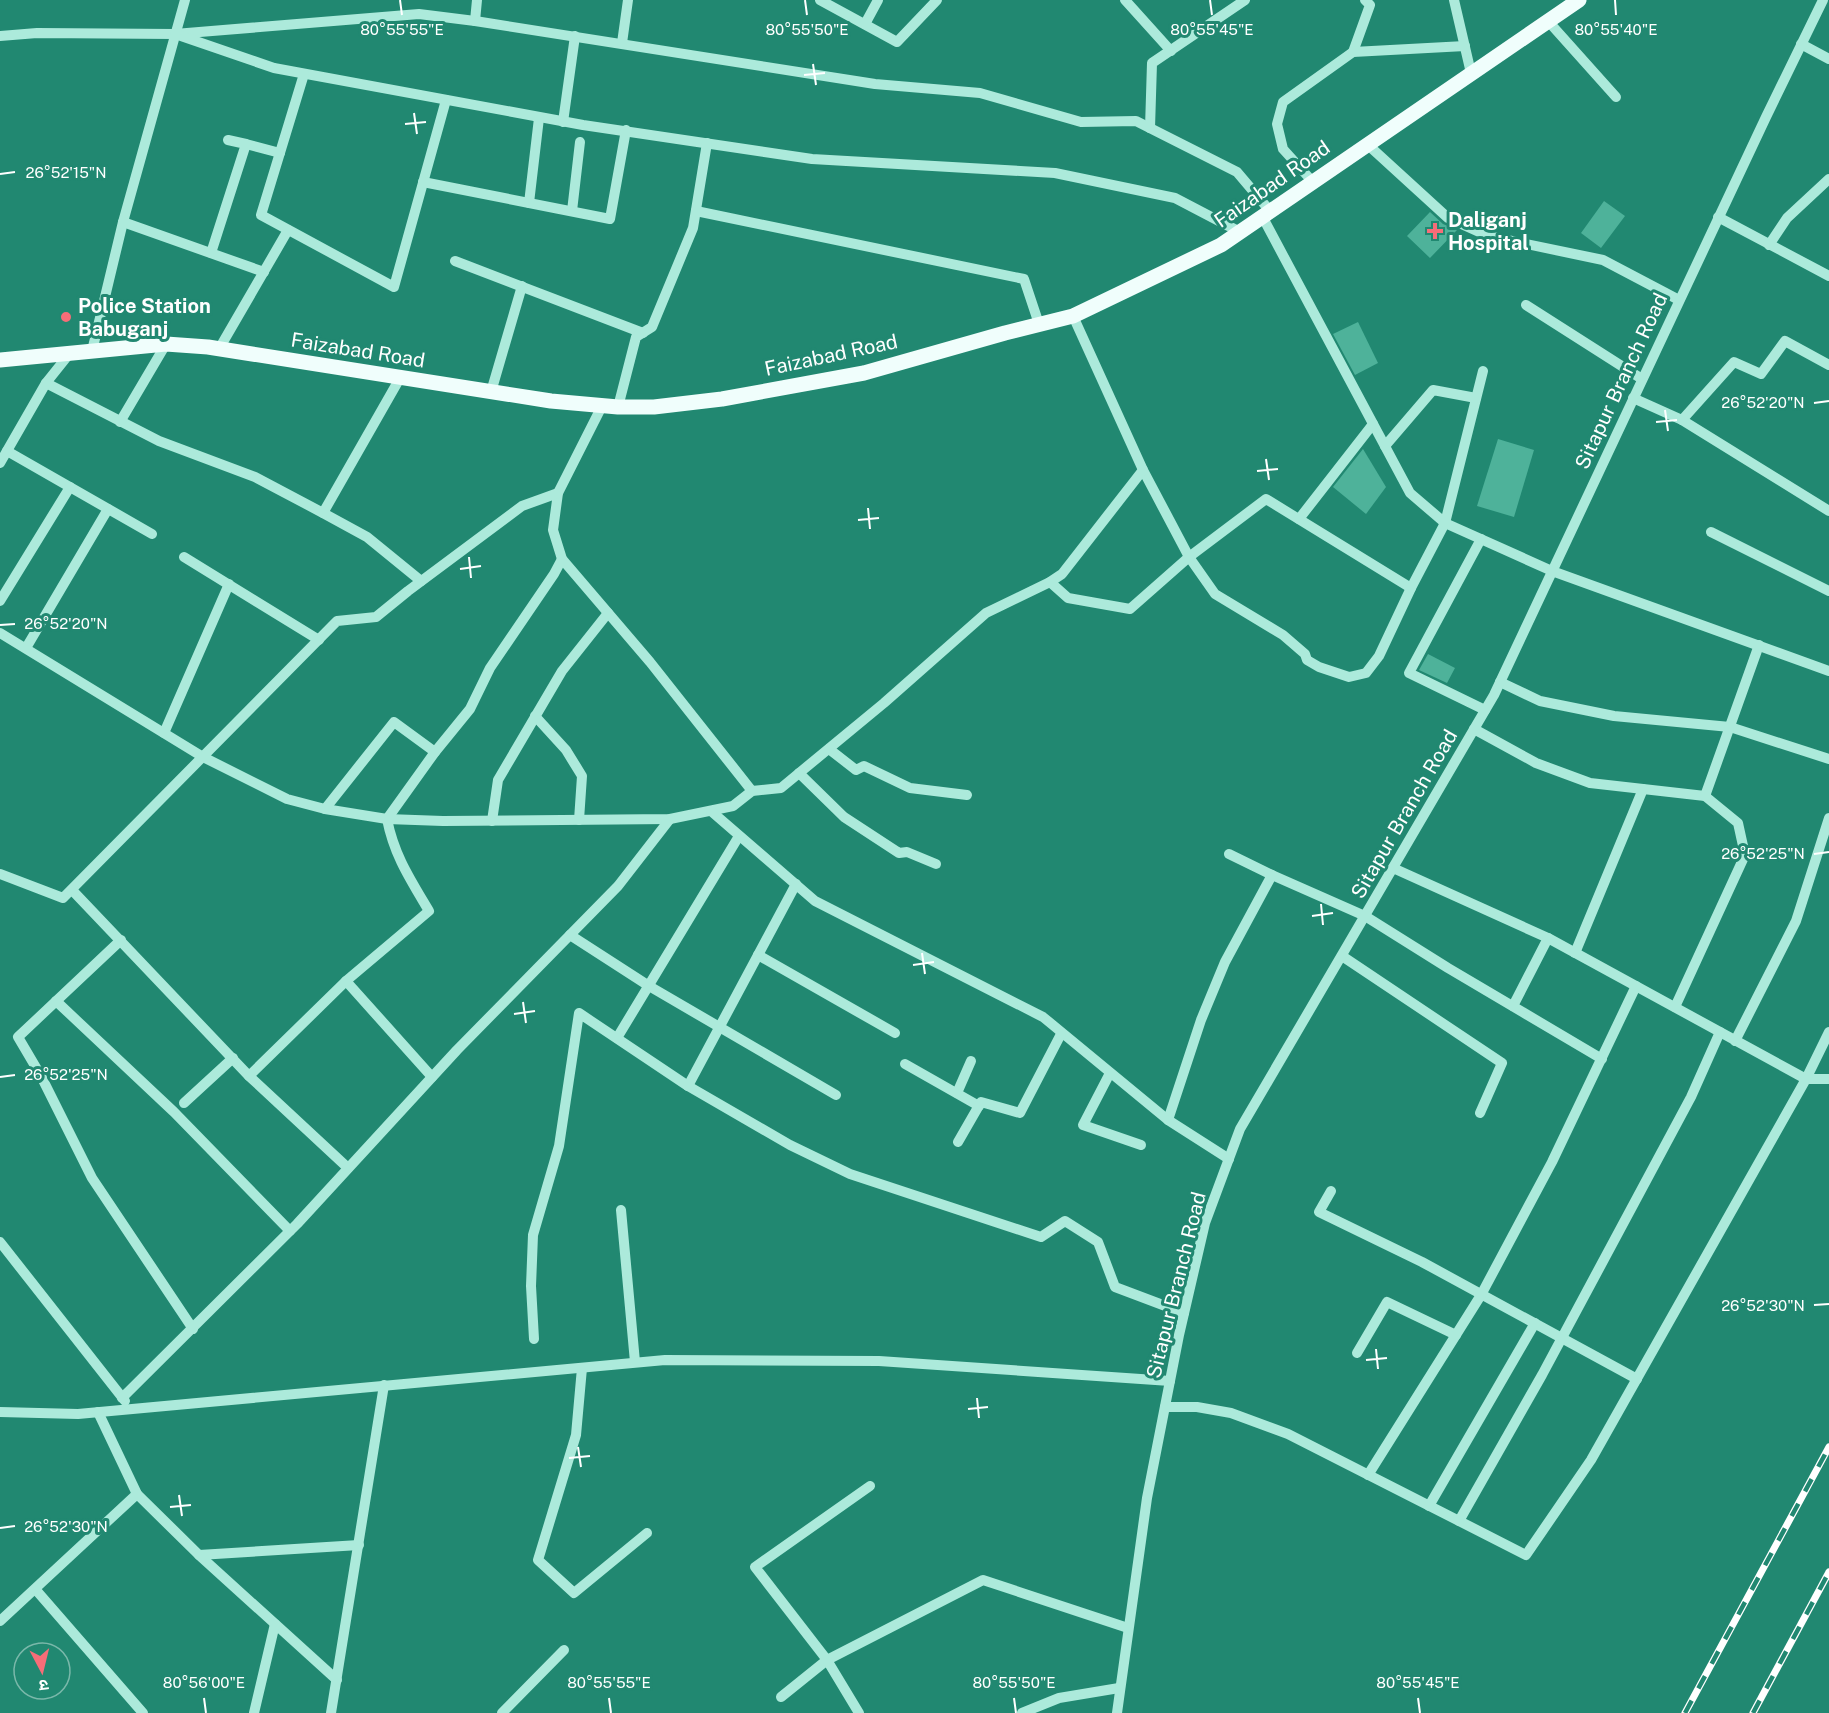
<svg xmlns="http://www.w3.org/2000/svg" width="1829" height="1713" font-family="'Public Sans','Noto Sans Devanagari',sans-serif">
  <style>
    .building { fill: #4eb29a }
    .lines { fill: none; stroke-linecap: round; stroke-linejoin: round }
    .minor { stroke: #aceadb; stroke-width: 10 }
    .major { stroke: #f0fefc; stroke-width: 15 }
    .rail-casing { stroke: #fff; stroke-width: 7 }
    .rail { stroke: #218871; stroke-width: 4.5; stroke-dasharray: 14; stroke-linecap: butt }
    .ticks { fill: none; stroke: #fff; stroke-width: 2 }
    .poi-dot { fill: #f76d78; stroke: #218871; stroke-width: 2 }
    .labels { text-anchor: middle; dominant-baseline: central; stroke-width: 6; stroke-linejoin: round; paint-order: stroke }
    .street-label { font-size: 20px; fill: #fff; stroke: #218871 }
    .poi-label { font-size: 20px; font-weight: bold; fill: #fff; stroke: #218871; text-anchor: start }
    .ticks-label { font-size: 15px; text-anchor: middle; fill: #fff; stroke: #218871; stroke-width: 6; stroke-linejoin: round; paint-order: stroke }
  </style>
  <rect width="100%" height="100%" fill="#218871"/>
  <g class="building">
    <path d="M1604,201L1625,216L1601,248L1581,233Z"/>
    <path d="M1430,212L1443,224L1457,230L1430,258L1407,236Z"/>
    <path d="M1358,322L1378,363L1355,375L1333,334Z"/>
    <path d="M1498,439L1534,450L1514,517L1477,506Z"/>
    <path d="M1363,449L1386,487L1366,514L1333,487Z"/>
    <path d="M1428,654L1455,668L1447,683L1419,670Z"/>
  </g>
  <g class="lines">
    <g class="minor">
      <path d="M820,0L897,42L937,0"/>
      <path d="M1125,0L1171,51"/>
      <path d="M1454,0L1471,73"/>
      <path d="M475,21L477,0"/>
      <path d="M1548,21L1616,97"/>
      <path d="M865,24L878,0"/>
      <path d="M0,36L37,33L175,34L419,14L475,21L875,84L980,93L1081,122L1136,121L1237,172L1270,211"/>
      <path d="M181,36L274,68L583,125L812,159L1055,173L1175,198L1240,232"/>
      <path d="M622,43L628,0"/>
      <path d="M1801,44L1829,59"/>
      <path d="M1353,52L1370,5L1365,0"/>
      <path d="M304,74L261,215L394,287L446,100"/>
      <path d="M563,122L575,36"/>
      <path d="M1150,128L1152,63L1245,0"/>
      <path d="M246,144L280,153"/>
      <path d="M1367,144L1448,218L1488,236L1603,260L1679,300"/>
      <path d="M1312,181L1283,149L1277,124L1283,102L1353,52L1465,46"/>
      <path d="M423,182L610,219L626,130"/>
      <path d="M529,203L539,118"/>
      <path d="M572,211L580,142"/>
      <path d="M696,211L1024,279L1039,324"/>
      <path d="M1262,216L1410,493L1445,523L1552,571L1829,671"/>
      <path d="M1718,217L1829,276"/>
      <path d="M123,222L264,272"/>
      <path d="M1769,245L1787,218L1829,179"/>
      <path d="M211,253L246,144L228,140"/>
      <path d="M455,261L643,333"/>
      <path d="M1526,305L1642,379"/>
      <path d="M1073,316L1143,470L1189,557L1215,594L1283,635L1305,654L1307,660L1319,667L1349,677L1366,673L1379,656L1411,588L1445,523L1483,371"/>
      <path d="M219,349L288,230"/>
      <path d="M92,351L123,222L185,0"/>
      <path d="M46,383L159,441L255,477L323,513L367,537L421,581"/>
      <path d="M491,392L522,286"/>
      <path d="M1633,398L1682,420L1829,511"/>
      <path d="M602,406L558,493L553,530L562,559L650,662L752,791"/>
      <path d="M618,407L636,337L652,327L693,228L707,143"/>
      <path d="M1682,420L1734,362L1761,374L1785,341L1829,365"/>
      <path d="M120,422L166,344"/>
      <path d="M1385,446L1433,390L1476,398"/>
      <path d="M7,451L152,534"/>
      <path d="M0,463L46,383L70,353"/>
      <path d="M323,513L400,378"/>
      <path d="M1299,519L1373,424"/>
      <path d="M1711,532L1829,591"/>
      <path d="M1481,539L1409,673L1485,710"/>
      <path d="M184,557L319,640"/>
      <path d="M1050,582L1068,598L1130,609L1189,557L1266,499L1411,588"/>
      <path d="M0,601L70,487"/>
      <path d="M0,633L203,757L287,799L325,809L387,819L443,821L670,819L733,806L752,791L781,788L884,703L986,613L1050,582L1062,574L1143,470"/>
      <path d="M26,648L108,509"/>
      <path d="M1500,682L1540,701L1614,716L1730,727L1829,759"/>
      <path d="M535,716L566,750L582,776L579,820"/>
      <path d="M1474,729L1536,763L1590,783L1705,796"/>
      <path d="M164,733L229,584"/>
      <path d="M829,749L856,770L864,766L910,788L967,795"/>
      <path d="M799,773L844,817L899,853L907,852L936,864"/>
      <path d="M325,809L394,722L435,752"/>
      <path d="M711,811L815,901L1043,1017L1168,1120L1229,1159"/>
      <path d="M492,821L498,780L562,671L608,613"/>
      <path d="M1229,854L1272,875"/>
      <path d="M1393,868L1548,938L1806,1079H1829"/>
      <path d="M0,874L63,898L337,621L376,617L408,591L522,506L558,493"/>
      <path d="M72,890L249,1076L348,1168"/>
      <path d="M570,935L649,986L836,1095"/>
      <path d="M121,940L18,1037L41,1076L92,1178L193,1329"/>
      <path d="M1575,953L1643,789"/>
      <path d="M758,955L895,1033"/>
      <path d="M1342,956L1502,1063L1480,1113"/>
      <path d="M346,981L432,1077"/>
      <path d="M56,1001L174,1112L290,1231"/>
      <path d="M1513,1006L1548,938"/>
      <path d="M1675,1007L1745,855L1738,823L1705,796L1759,645"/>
      <path d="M617,1038L739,836"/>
      <path d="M1735,1041L1796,921L1829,818"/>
      <path d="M905,1064L979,1106"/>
      <path d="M1110,1073L1083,1125L1141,1145"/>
      <path d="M249,1076L346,981L429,911C410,879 394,855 387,819L435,752L470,709L490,668L554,574L562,559"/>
      <path d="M688,1086L796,884"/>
      <path d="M957,1093L971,1061"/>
      <path d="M184,1103L233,1058"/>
      <path d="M1168,1120L1201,1020L1225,962L1272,875L1365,916L1448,968L1602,1059"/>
      <path d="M958,1142L981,1102L1020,1113L1061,1034"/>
      <path d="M1331,1191L1319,1212L1422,1262L1637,1379"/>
      <path d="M621,1210L635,1362"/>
      <path d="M0,1242L125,1401"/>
      <path d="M534,1339L531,1286L533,1235L559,1146L579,1013L688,1086L790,1145L850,1174L1041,1237L1065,1221L1098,1242L1115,1287L1184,1313"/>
      <path d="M1357,1353L1387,1302L1456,1335"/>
      <path d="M582,1368L576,1435L538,1560L574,1593L647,1533"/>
      <path d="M122,1398L297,1224L457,1050L618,886L670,819"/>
      <path d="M1165,1407H1197L1231,1413L1288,1434L1526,1555L1591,1460L1806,1079L1829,1032"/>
      <path d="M0,1412L78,1414L665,1360L879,1361L1170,1381"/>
      <path d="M98,1412L137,1494L199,1555L337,1680"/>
      <path d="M1368,1475L1481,1295L1552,1162L1636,986"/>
      <path d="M1429,1506L1535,1323"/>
      <path d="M1459,1521L1542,1375L1691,1097L1720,1032"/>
      <path d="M199,1555L359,1545"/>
      <path d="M36,1590L143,1713"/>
      <path d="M0,1621L137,1494"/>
      <path d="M781,1697L827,1660L983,1580L1128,1628"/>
      <path d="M254,1713L275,1624"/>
      <path d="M331,1713L384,1385"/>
      <path d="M502,1713L564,1650"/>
      <path d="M859,1713L827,1660L755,1567L870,1486"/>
      <path d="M1022,1713L1059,1698L1119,1688"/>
      <path d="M1117,1713L1147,1498L1179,1335L1205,1223L1240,1129L1494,695L1766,117L1823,0"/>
    </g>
    <path class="major" d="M0,360L166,344L208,347L551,401L618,407H654L722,399L864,373L1005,333L1073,316L1221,245L1579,0"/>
    <defs>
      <g id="rail">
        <path d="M1685,1713L1829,1447"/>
        <path d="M1753,1713L1829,1572"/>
      </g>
    </defs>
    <use href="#rail" class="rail-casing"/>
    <use href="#rail" class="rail"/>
  </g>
  <path class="ticks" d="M400,0L402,15M805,0L807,15M1210,0L1212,15M1615,0L1616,15M813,64L816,85M804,75L825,73M414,113L417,134M405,124L426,122M0,174L15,172M1814,403L1829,401M1665,410L1668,431M1656,422L1677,420M1266,459L1269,480M1257,471L1278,469M868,508L870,529M858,520L879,518M469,557L471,578M460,569L481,566M0,625L15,624M1814,854L1829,852M1321,904L1323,925M1312,916L1333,913M922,953L925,974M913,965L934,962M523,1002L526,1023M514,1014L535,1011M0,1077L15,1075M1814,1305L1829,1304M1376,1349L1378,1369M1366,1360L1387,1358M977,1398L979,1418M968,1409L988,1407M578,1447L581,1467M569,1458L590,1456M179,1495L182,1516M170,1507L191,1505M0,1528L15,1526M204,1698L206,1713M609,1698L611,1713M1014,1698L1016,1713M1418,1698L1420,1713"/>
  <g class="poi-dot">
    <path d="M1432 222h6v6h6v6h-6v6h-6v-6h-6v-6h6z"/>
    <circle cx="66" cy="317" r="6"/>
  </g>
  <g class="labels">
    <g class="street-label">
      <text transform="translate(1272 184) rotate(-35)">Faizabad Road</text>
      <text transform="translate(358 350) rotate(9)">Faizabad Road</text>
      <text transform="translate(831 355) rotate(-12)">Faizabad Road</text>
      <text transform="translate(1621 381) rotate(-65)">Sitapur Branch Road</text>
      <text transform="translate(1404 814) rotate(-60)">Sitapur Branch Road</text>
      <text transform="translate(1176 1285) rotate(-76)">Sitapur Branch Road</text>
    </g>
    <g class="poi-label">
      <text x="1448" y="220">Daliganj<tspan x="1448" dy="23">Hospital</tspan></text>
      <text x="78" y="306">Police Station<tspan x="78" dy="23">Babuganj</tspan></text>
    </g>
  </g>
  <g class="ticks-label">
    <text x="402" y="35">80°55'55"E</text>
    <text x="807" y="35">80°55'50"E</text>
    <text x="1212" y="35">80°55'45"E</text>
    <text x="1616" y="35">80°55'40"E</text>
    <text x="66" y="178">26°52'15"N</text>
    <text x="1763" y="408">26°52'20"N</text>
    <text x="66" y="629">26°52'20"N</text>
    <text x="1763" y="859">26°52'25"N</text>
    <text x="66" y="1080">26°52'25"N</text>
    <text x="1763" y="1311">26°52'30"N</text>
    <text x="66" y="1532">26°52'30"N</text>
    <text x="204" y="1688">80°56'00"E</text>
    <text x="609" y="1688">80°55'55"E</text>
    <text x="1014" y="1688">80°55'50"E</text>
    <text x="1418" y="1688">80°55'45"E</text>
  </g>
  <g transform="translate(42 1671) rotate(173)"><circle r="28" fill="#218871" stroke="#7ab8aa" stroke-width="1.5"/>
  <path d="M0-4.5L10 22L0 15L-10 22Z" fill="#f76d78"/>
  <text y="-9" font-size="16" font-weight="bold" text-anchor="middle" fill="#ffffff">उ</text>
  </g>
</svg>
